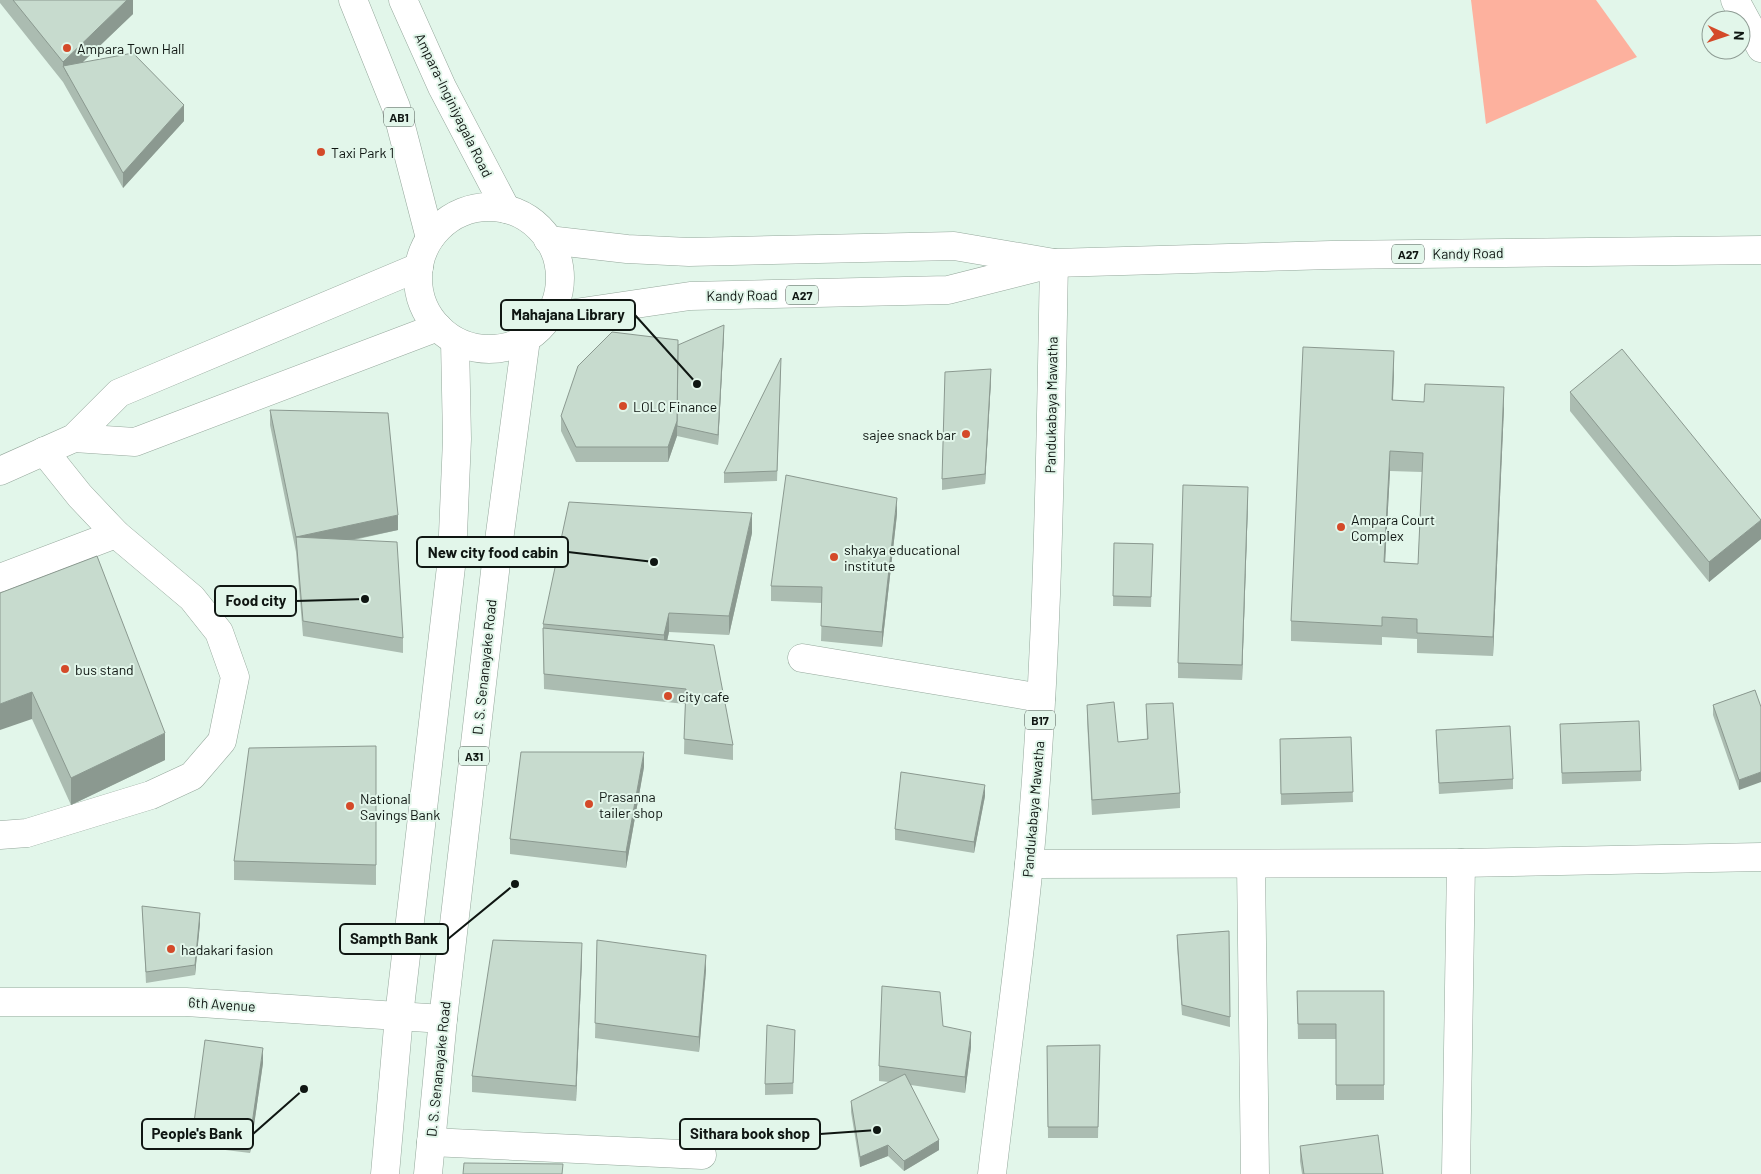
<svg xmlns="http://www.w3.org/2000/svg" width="1761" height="1174" font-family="Barlow,sans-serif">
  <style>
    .green { fill: #fdb19e }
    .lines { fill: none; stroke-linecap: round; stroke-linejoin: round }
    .minor-casing { stroke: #95a89c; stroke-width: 29 }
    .major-casing { stroke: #95a89c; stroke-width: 29 }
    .highway-casing { stroke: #95a89c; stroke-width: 29 }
    .minor { stroke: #fff; stroke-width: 28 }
    .major { stroke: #fff; stroke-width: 28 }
    .highway { stroke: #fff; stroke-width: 28 }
    .wall { fill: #abbcb1; fill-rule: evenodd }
    .shaded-wall { fill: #8b9990 }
    .building { fill: #c7dbce; stroke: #8b9990; fill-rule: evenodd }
    .poi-dot { fill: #d44a29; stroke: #e2f6ea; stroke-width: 2 }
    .labels { text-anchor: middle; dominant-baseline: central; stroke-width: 4; stroke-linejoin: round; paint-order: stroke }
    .shield { fill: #e2f6ea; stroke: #4e5953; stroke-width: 1 }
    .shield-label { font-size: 12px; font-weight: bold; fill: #0f1612 }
    .poi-label { font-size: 14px; fill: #0f1612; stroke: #e2f6ea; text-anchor: start }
    .street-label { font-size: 14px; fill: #0f1612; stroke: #e2f6ea }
    .leader { fill: none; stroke: #0f1612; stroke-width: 2 }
    .callout-dot { fill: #0f1612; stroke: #e2f6ea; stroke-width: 2 }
    .callout { fill: #e2f6ea; stroke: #0f1612; stroke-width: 2 }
    .callout-label { font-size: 15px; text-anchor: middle; font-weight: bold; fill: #0f1612 }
  </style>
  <rect width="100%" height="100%" fill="#e2f6ea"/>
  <path class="green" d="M1471,0H1596L1637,57L1486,124Z"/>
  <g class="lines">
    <defs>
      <g id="minor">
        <path d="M1735,0L1761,48"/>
        <path d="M74,438L135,442L438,327"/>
        <path d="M0,471L74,438L119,393L419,267"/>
        <path d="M0,578L116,534"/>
        <path d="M802,658L1041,698"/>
        <path d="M0,835L27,833L151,795L192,776L222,741L235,677L219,632L192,598L116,534L80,496L44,451"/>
        <path d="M1029,864L1461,863L1761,857"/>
        <path d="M1251,865L1255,1174"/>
        <path d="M0,1002H186L443,1019"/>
        <path d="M431,1142L702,1155"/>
        <path d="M1456,1174L1461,863"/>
      </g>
      <g id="major">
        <path d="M353,0L396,107L430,238"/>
        <path d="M403,0L442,87L506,209"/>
        <path d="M992,1174C1004,1071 1019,967 1029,864C1048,664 1050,463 1054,263"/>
      </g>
      <g id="highway">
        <circle cx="489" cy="278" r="71"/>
        <path d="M548,240L627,249L689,252L954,246L1054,263L1331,255L1761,250"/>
        <path d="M548,317L690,296L948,290L1043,266"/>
        <path d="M385,1174L399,1016L452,558L457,439L455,341"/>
        <path d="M428,1174L443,1019L496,563L526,339"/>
      </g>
    </defs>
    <use href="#minor" class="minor-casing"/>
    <use href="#major" class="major-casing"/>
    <use href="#highway" class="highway-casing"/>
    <use href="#minor" class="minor"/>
    <use href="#major" class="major"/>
    <use href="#highway" class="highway"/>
  </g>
  <g class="wall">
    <path d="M0,0H133V14L82,63L184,121L123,188L63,82L0,3Z"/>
    <path d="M724,335L718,445L677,436L668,462H576L561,431V416L678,345Z"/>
    <path d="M781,369L777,481L724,483V473Z"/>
    <path d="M1394,370L1393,400L1504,407L1493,656L1417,653V639L1382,637V645L1291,641V621ZM1390,471L1422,472L1418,564L1385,562Z"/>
    <path d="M991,380L985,484L942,490V479Z"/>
    <path d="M1570,392L1761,539L1709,582L1570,411Z"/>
    <path d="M270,410L398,530L354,540L403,638V653L303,636L296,552L270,425Z"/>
    <path d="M1248,502L1242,680L1178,678V663Z"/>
    <path d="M897,514L882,647L821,641L822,603L771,601V586Z"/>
    <path d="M752,533L729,635L669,632L667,641L733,745V760L684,754L685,704L544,689L543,624Z"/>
    <path d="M1114,543L1153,544L1151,607L1113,606Z"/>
    <path d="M0,593L165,760L71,805L32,719Z"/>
    <path d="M1755,690L1739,790L1713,715V705Z"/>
    <path d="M1146,704L1180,793V808L1092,815L1087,720V705L1118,742L1147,740Z"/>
    <path d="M1436,730L1513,779V789L1439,794Z"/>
    <path d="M1560,734L1641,771V781L1562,784Z"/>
    <path d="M1351,737L1353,802L1281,805L1280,739Z"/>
    <path d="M376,746V885L234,880V861Z"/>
    <path d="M644,767L626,868L510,854V839Z"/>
    <path d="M985,796L974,853L895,840V829Z"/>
    <path d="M142,906L200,923L195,975L146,983Z"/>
    <path d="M1229,931L1230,1027L1182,1015L1177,946V935Z"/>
    <path d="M597,940L706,970L699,1052L595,1038Z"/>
    <path d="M582,958L576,1101L472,1092V1076Z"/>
    <path d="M1297,991H1384V1100H1336V1039H1298Z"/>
    <path d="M943,1026L971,1047L965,1093L911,1085L939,1150L904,1171L888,1156L860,1167L851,1112V1101L889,1082L879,1081V1066Z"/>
    <path d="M795,1030L793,1094L765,1095V1084Z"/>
    <path d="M1100,1045L1098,1138H1048L1047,1046Z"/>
    <path d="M263,1063L250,1153L193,1146V1130Z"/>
    <path d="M1300,1146L1383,1174H1302L1300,1161Z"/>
  </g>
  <g class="shaded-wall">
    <path d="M127,0H133V14L68,76L63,66V62Z"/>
    <path d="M184,105V121L123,188V173Z"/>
    <path d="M724,325V335L718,445V435Z"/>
    <path d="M678,340L677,436L668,462V447Z"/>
    <path d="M1394,351V370L1392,420V400Z"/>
    <path d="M991,369V380L985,484V474Z"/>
    <path d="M1504,387V407L1493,656V637Z"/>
    <path d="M1390,451V471L1384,582V562Z"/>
    <path d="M1248,487V502L1242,680V665Z"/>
    <path d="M897,498V514L882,647V632Z"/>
    <path d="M752,513V533L729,635V616Z"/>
    <path d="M398,515V530L297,551L296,537Z"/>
    <path d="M1761,520V539L1709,582V562Z"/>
    <path d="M669,613V632L664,654V635Z"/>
    <path d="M32,692V719L0,730V704Z"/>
    <path d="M165,733V760L71,805V778Z"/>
    <path d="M644,752V767L626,868V852Z"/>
    <path d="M1761,772V782L1739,790V780Z"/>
    <path d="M985,785V796L974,853V842Z"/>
    <path d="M200,913V923L195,975V965Z"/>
    <path d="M582,943V958L576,1101V1086Z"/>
    <path d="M706,955V970L699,1052V1037Z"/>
    <path d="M971,1032V1047L965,1093V1077Z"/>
    <path d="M263,1048V1063L250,1153V1138Z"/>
    <path d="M939,1140V1150L904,1171V1161Z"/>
    <path d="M888,1145V1156L860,1167V1157Z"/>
  </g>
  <g class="building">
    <path d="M13,0H127L63,62Z"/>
    <path d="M133,53L184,105L123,173L63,66Z"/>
    <path d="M724,325L718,435L677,426L678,345Z"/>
    <path d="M612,332L678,340L677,421L668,447H576L561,416L578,366Z"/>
    <path d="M1303,347L1394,351L1392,400L1424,402L1425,384L1504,387L1493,637L1417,633V619L1382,617V626L1291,621ZM1390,451L1423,453L1418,564L1384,562Z"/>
    <path d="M1622,349L1761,520L1709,562L1570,392Z"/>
    <path d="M781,358L777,471L724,473Z"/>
    <path d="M991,369L985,474L942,479L945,372Z"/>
    <path d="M270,410L388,413L398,515L296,537L397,542L403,638L303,621L296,537Z"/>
    <path d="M786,475L897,498L882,632L821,626L822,587L771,586Z"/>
    <path d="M1183,485L1248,487L1242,665L1178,663Z"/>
    <path d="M569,502L752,513L729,616L669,613L664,635L543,624Z"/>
    <path d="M1114,543L1153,544L1151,597L1113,596Z"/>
    <path d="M97,556L165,733L71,778L32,692L0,704V593Z"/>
    <path d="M543,628L714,645L733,745L684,739L686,689L544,674Z"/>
    <path d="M1755,690L1761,707V772L1739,780L1713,705Z"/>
    <path d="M1114,702L1118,742L1148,739L1146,704L1173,703L1180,793L1092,800L1087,705Z"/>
    <path d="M1639,721L1641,771L1562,773L1560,724Z"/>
    <path d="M1510,726L1513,779L1439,783L1436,730Z"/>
    <path d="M1351,737L1353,792L1281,794L1280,739Z"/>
    <path d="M376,746V865L234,861L249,748Z"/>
    <path d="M521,752H644L626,852L510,839Z"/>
    <path d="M901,772L985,785L974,842L895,829Z"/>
    <path d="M142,906L200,913L195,965L146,972Z"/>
    <path d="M1229,931L1230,1017L1182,1005L1177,935Z"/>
    <path d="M493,940L582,943L576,1086L472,1076Z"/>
    <path d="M597,940L706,955L699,1037L595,1023Z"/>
    <path d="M882,986L940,992L943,1026L971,1032L965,1077L879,1066Z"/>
    <path d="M1297,991H1384V1085H1336V1024H1298Z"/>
    <path d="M767,1025L795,1030L793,1083L765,1084Z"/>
    <path d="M205,1040L263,1048L250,1138L193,1130Z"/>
    <path d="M1100,1045L1098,1127H1048L1047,1046Z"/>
    <path d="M905,1074L939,1140L904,1161L888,1145L860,1157L851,1101Z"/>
    <path d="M1378,1135L1383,1174H1304L1300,1146Z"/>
    <path d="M464,1163L563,1164L562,1174H463Z"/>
  </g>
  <g class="poi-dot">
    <circle cx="67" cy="48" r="5"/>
    <circle cx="321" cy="152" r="5"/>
    <circle cx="623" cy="406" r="5"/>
    <circle cx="966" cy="434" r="5"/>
    <circle cx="1341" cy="527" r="5"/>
    <circle cx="834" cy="557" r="5"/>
    <circle cx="65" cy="669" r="5"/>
    <circle cx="668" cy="696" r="5"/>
    <circle cx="589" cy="804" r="5"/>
    <circle cx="350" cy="806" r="5"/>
    <circle cx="171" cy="949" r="5"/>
  </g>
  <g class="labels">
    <g class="shield">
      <rect x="384" y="107.5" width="30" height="19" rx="4"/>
      <rect x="1392" y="244.5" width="32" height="19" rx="4"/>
      <rect x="786" y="285.5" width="32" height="19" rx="4"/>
      <rect x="1025" y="710.5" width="30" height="19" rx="4"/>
      <rect x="459" y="746.5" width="30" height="19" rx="4"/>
    </g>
    <g class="shield-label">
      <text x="399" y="117">AB1</text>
      <text x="1408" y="254">A27</text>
      <text x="802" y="295">A27</text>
      <text x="1040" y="720">B17</text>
      <text x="474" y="756">A31</text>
    </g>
    <g class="poi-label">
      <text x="77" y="48">Ampara Town Hall</text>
      <text x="331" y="152">Taxi Park 1</text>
      <text x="633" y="406">LOLC Finance</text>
      <text x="956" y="434" text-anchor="end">sajee snack bar</text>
      <text x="1351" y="519">Ampara Court<tspan x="1351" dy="16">Complex</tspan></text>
      <text x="844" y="549">shakya educational<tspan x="844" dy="16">institute</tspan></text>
      <text x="75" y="669">bus stand</text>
      <text x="678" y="696">city cafe</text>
      <text x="599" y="796">Prasanna<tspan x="599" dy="16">tailer shop</tspan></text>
      <text x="360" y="798">National<tspan x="360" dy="16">Savings Bank</tspan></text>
      <text x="181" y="949">hadakari fasion</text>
    </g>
    <g class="street-label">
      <text transform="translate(454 105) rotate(64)">Ampara-Inginiyagala Road</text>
      <text transform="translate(1468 253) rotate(-1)">Kandy Road</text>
      <text transform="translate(742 295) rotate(-1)">Kandy Road</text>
      <text transform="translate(1051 405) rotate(-89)">Pandukabaya Mawatha</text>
      <text transform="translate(484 667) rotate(-84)">D. S. Senanayake Road</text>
      <text transform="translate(1033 809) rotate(-85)">Pandukabaya Mawatha</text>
      <text transform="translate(222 1004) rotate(4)">6th Avenue</text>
      <text transform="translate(438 1069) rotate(-84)">D. S. Senanayake Road</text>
    </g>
  </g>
  <path class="leader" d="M697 384L635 315M654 562L568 552M365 599L296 601M515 884L448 939M877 1130L820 1134M304 1089L253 1134"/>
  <g class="callout-dot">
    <circle cx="697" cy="384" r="5"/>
    <circle cx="654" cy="562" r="5"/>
    <circle cx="365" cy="599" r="5"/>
    <circle cx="515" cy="884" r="5"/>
    <circle cx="877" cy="1130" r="5"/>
    <circle cx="304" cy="1089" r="5"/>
  </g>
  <g class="callout">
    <rect x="501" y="300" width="134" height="30" rx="5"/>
    <rect x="417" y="537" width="151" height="30" rx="5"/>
    <rect x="215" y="586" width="81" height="30" rx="5"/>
    <rect x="340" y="924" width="108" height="30" rx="5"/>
    <rect x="680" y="1119" width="140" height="30" rx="5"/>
    <rect x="142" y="1119" width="111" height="30" rx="5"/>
  </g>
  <g class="callout-label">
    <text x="568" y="320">Mahajana Library</text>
    <text x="493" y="558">New city food cabin</text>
    <text x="256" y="606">Food city</text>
    <text x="394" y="944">Sampth Bank</text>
    <text x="750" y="1139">Sithara book shop</text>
    <text x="197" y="1139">People's Bank</text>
  </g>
  <g transform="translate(1726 35) rotate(93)"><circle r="24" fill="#e2f6ea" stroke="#8e9c94"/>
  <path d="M0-4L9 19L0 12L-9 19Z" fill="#d44a29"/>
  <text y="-8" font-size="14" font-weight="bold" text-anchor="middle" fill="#0f1612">N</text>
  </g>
</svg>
